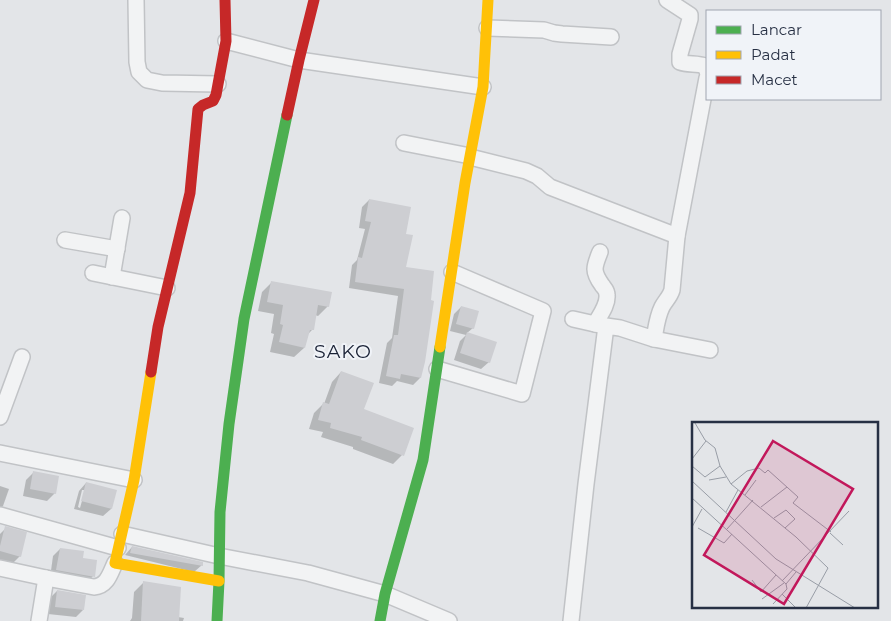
<svg xmlns="http://www.w3.org/2000/svg" width="891" height="621" font-family="Montserrat,sans-serif">
  <style>
    .shadow { fill: #0003; fill-rule: evenodd }
    .building { fill: #cdced2 }
    .lines { fill: none; stroke-linecap: round; stroke-linejoin: round }
    .street-casing { stroke: #c1c3c6; stroke-width: 18 }
    .street { stroke: #f2f3f4; stroke-width: 15 }
    .fast { stroke: #4caf50; stroke-width: 11 }
    .slow { stroke: #ffc107; stroke-width: 11 }
    .jam { stroke: #c62828; stroke-width: 11 }
    .labels { text-anchor: middle; dominant-baseline: central; stroke-width: 4; stroke-linejoin: round; paint-order: stroke }
    .quarter-label { font-size: 19px; letter-spacing: 1px; fill: #192135; stroke: #f0f3f8 }
    .inset-road { fill: none; stroke: #989da6; stroke-width: 1 }
    .view { fill: #c2185b; fill-opacity: 0.15; stroke: #c2185b; stroke-width: 2.5 }
    .inset-edge { fill: none; stroke: #273044; stroke-width: 2.5 }
  </style>
  <rect width="100%" height="100%" fill="#e3e5e8"/>
  <g class="shadow">
    <path d="M369,200L405,234L404,269L424,362L420,378L413,385L397,381L392,386L379,383L387,343L392,338L398,296L349,288L352,265L357,260L365,229L359,228L362,207Z"/>
    <path d="M272,282L328,306L318,316L315,315L312,330L307,335L304,348L294,357L270,352L274,334L271,333L274,314L258,311L262,292Z"/>
    <path d="M461,307L473,328L467,333L489,362L481,369L454,360L460,341L466,335L450,331L454,314Z"/>
    <path d="M341,372L363,410L402,455L393,464L353,449V447L321,437L323,432L309,429L314,413L323,404H324L332,382Z"/>
    <path d="M33,473L55,493L47,501L23,496L26,480Z"/>
    <path d="M86,483L115,491L111,509L103,516L74,509L79,491ZM82,490H85L80,508L78,507Z"/>
    <path d="M0,486L9,489L3,506L0,509Z"/>
    <path d="M6,528L20,556L12,564L0,560V534Z"/>
    <path d="M132,547L202,565L194,572L125,555Z"/>
    <path d="M60,549L81,559L93,576L86,584L50,578L53,556Z"/>
    <path d="M144,582L178,617L184,618L183,621H130L132,618L134,592Z"/>
    <path d="M57,591L83,610L76,617L48,614L50,598Z"/>
  </g>
  <g class="building">
    <path d="M369,199L411,207L406,234L413,235L406,267L434,271L431,300L434,301L425,362L421,378L401,374L400,379L386,376L394,335H398L404,289L355,282L358,257L362,258L371,222L365,221Z"/>
    <path d="M271,281L332,292L329,307L318,305L314,330H310L305,348L279,342L283,325L280,324L283,305L267,302Z"/>
    <path d="M461,306L479,311L474,329L456,324Z"/>
    <path d="M467,332L497,342L490,363L460,353Z"/>
    <path d="M341,371L374,383L364,409L414,428L404,456L361,440L362,437L330,428L331,423L318,420L323,402L329,404Z"/>
    <path d="M33,471L59,476L56,494L30,489Z"/>
    <path d="M86,482L117,490L112,509L81,501Z"/>
    <path d="M5,526L27,532L21,557L0,551V546Z"/>
    <path d="M132,546L203,562V566L130,553Z"/>
    <path d="M60,548L84,551L83,558L97,560L95,577L56,570Z"/>
    <path d="M143,581L181,587L179,621H141Z"/>
    <path d="M57,590L86,595L84,610L55,607Z"/>
  </g>
  <g class="lines">
    <defs>
      <g id="street">
        <path d="M136,0L137,62L139,72L147,80L162,83L218,84"/>
        <path d="M667,0L690,15V19L680,54V62C688,65 697,63 705,66L707,71"/>
        <path d="M487,28L544,30L554,33L562,34L611,37"/>
        <path d="M226,41L299,60L483,87"/>
        <path d="M404,143L470,156"/>
        <path d="M470,157L526,171L537,176L550,187L677,236"/>
        <path d="M65,240L117,249"/>
        <path d="M93,273L167,288"/>
        <path d="M112,277L122,218"/>
        <path d="M573,319L604,326"/>
        <path d="M595,324C600,315 608,305 607,295C607,290 604,288 602,285C592,271 594,267 600,252"/>
        <path d="M654,339L710,350"/>
        <path d="M437,369L522,394L543,311L452,272"/>
        <path d="M0,417L22,357"/>
        <path d="M0,453L134,480"/>
        <path d="M0,515L118,548"/>
        <path d="M122,534L219,556L308,573L385,594L449,621"/>
        <path d="M0,568L46,578L94,587C107,586 110,574 115,563"/>
        <path d="M39,621L46,578"/>
        <path d="M571,621L586,484L606,326L620,328L654,339C656,328 657,317 662,307C665,301 670,297 672,290L677,236L707,78"/>
      </g>
    </defs>
    <use href="#street" class="street-casing"/>
    <use href="#street" class="street"/>
    <g class="fast">
      <path d="M217,621L219,581L220,512L229,424L244,319L287,115"/>
      <path d="M380,621L385,594L423,460L440,347"/>
    </g>
    <g class="slow">
      <path d="M440,347L465,183L483,87L488,0"/>
      <path d="M151,372L134,480L115,563L219,581"/>
    </g>
    <g class="jam">
      <path d="M287,115L299,60L314,0"/>
      <path d="M151,372L158,327L190,193L198,109L203,105L213,101L216,95L226,41L225,0"/>
    </g>
  </g>
  <g class="labels">
    <g class="quarter-label">
      <text x="343" y="351">SAKO</text>
    </g>
  </g>
  <g transform="translate(692 422)">
    <rect width="186" height="186" fill="#e3e5e8"/>
    <path class="inset-road" d="M3,1L13,18L23,26L28,44L39,62L104,115L136,146L114,186M0,37L14,19M0,44L13,55L28,44M17,58L34,55M0,59L84,137L163,186M39,62L55,49L67,46L73,51L76,48L106,75L101,81L139,110M53,73L64,58M0,76L94,162L104,150M69,85L95,65M34,90L46,68M82,96L94,88L103,97L93,106M0,105L10,87M6,106L32,121L40,112M35,107L61,78M138,111L151,123M60,158L69,170L84,153M90,159L157,89M90,172L104,186M70,177L92,161M81,182L95,167L94,162"/>
    <path class="view" d="M81,19L161,67L92,182L12,133Z"/>
    <rect width="186" height="186" class="inset-edge"/>
  </g>
  <rect x="706" y="10" width="175" height="90" fill="#f0f3f8" stroke="#a0a5b0"/>
  <rect x="716" y="26" width="25" height="8" fill="#4caf50" stroke="#a0a5b0"/>
  <text x="751" y="35" font-size="15" fill="#273044">Lancar</text>
  <rect x="716" y="51" width="25" height="8" fill="#ffc107" stroke="#a0a5b0"/>
  <text x="751" y="60" font-size="15" fill="#273044">Padat</text>
  <rect x="716" y="76" width="25" height="8" fill="#c62828" stroke="#a0a5b0"/>
  <text x="751" y="85" font-size="15" fill="#273044">Macet</text>
</svg>
